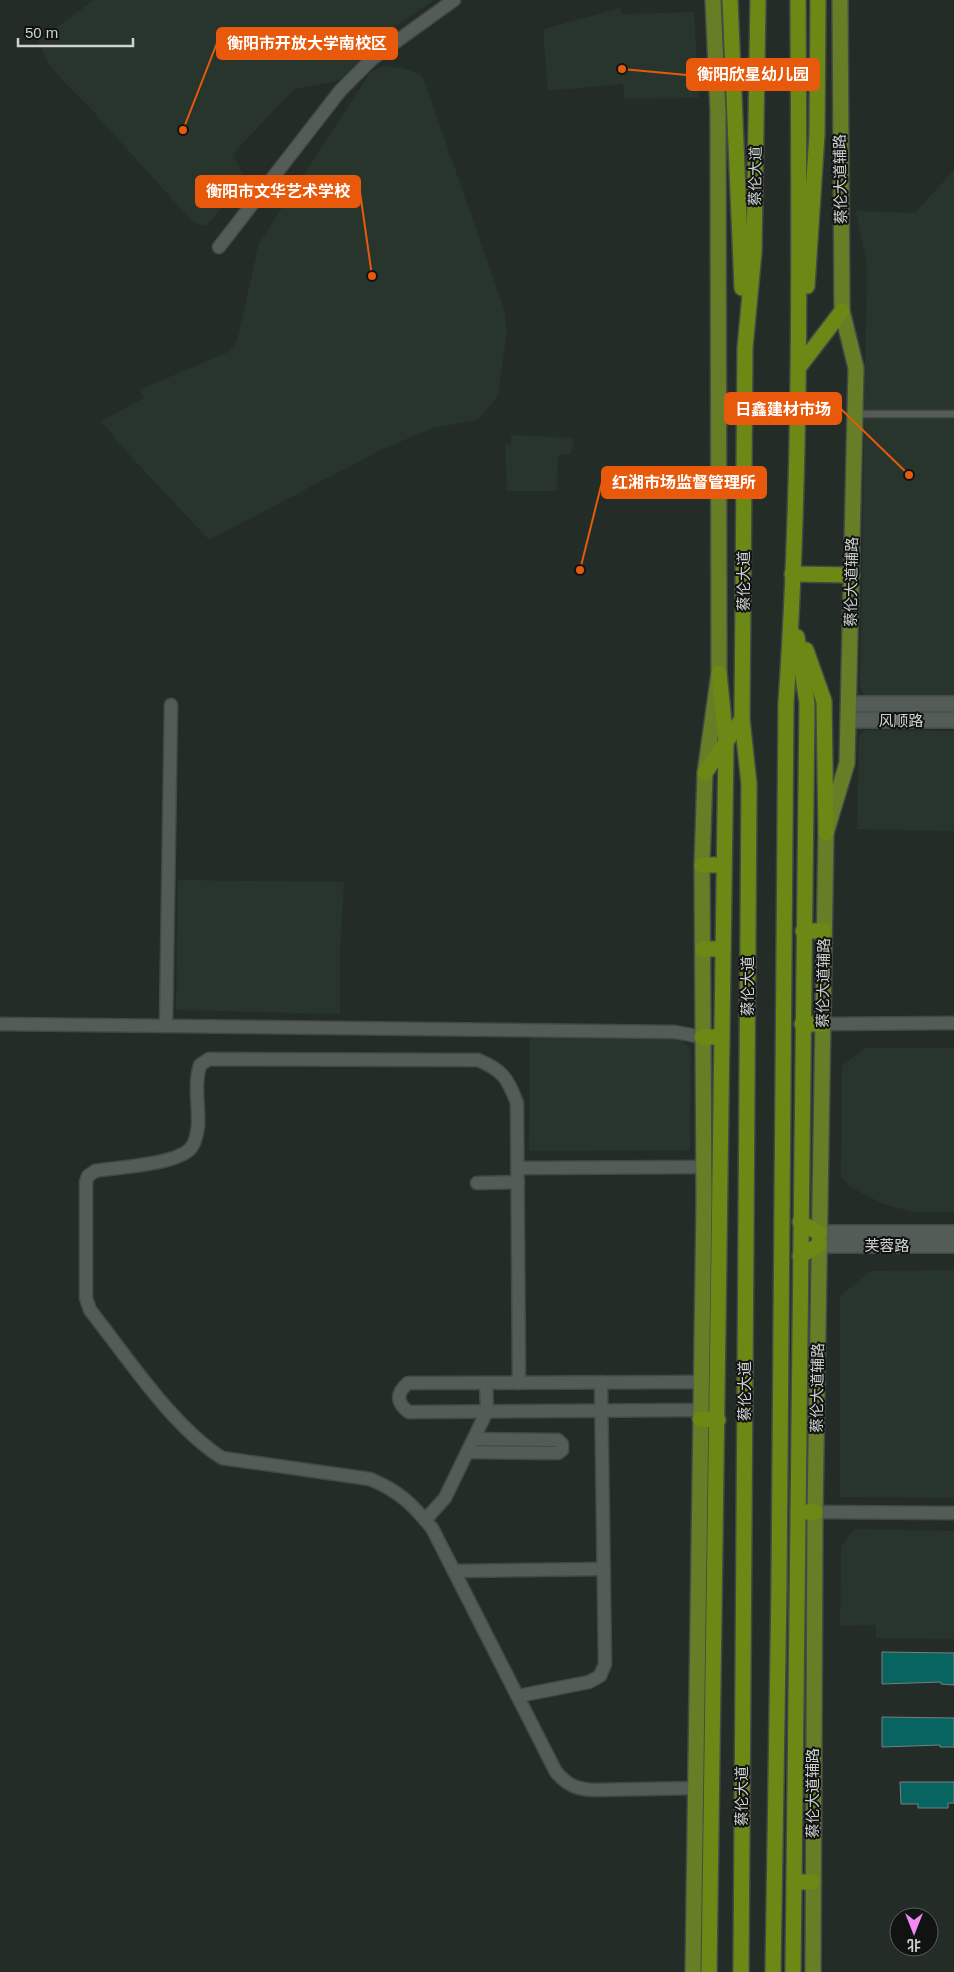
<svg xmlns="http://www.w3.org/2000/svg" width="954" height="1972" font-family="Arial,'Noto Sans SC',sans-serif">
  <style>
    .built { fill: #27352c }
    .building { fill: #086461; stroke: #758080 }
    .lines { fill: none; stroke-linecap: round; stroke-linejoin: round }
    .service-casing { stroke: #434946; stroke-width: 9 }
    .minor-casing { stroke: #434946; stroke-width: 15 }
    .tertiary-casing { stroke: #434946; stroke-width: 18 }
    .primary-casing { stroke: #434946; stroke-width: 18 }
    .trunk-casing { stroke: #434946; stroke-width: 18 }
    .service { stroke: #535c56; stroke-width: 6 }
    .minor { stroke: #535c56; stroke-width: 12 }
    .tertiary { stroke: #535c56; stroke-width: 15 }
    .primary { stroke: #667e25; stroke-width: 15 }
    .trunk { stroke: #6c8915; stroke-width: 15 }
    .labels { text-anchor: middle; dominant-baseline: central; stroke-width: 4; stroke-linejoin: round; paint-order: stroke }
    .street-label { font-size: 15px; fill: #ced3d0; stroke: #101311 }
    .leader { fill: none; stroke: #e8590c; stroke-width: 2 }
    .callout-dot { fill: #e8590c; stroke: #101311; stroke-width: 2 }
    .callout { fill: #e8590c; stroke: #e8590c; stroke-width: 2 }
    .callout-label { font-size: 16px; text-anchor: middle; font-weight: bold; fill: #fff }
  </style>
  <rect width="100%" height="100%" fill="#242c27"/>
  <g class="built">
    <path d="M94,0H434L387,32L367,54L358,67L347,77L333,82L294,89L233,154L246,181L207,225L202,226L191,220L89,107L64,82L49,64L38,41Z"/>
    <path d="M620,8L622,14L694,12L699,98L624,99L623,84L548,91L543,29Z"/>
    <path d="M383,66L402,68L420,74L424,80L504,309L507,332L498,396L478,420L433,428L383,449L209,540L122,447L101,421L144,398L139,390L228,352L237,341L259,243L370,73Z"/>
    <path d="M954,170V695H864L860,686L867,265L856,211L915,213Z"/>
    <path d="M511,435L574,438L571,454L558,455L557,491H507L505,444L511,443Z"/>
    <path d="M867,730L954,731V831L857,829L859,736Z"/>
    <path d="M178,880L344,882L340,950V1014L176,1010Z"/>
    <path d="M530,1037L680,1039L691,1049L690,1150L529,1151Z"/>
    <path d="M865,1048H954V1212H913L883,1204L850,1187L841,1177L842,1066Z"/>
    <path d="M954,1270V1498L840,1497V1296L871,1271Z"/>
    <path d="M854,1529L954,1531V1639L876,1638V1625L840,1626L841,1547Z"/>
  </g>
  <g class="building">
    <path d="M882,1652L954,1653V1685L941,1684V1682L882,1684Z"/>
    <path d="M882,1717L954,1718V1747H940V1745L882,1747Z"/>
    <path d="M900,1782H954V1803H948V1808H918V1804H901Z"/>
  </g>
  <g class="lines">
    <defs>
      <path id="service" d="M855,414H954"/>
      <g id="minor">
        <path d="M219,247L340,91L372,59L454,0"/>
        <path d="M0,1024L675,1032L702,1037"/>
        <path d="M823,1024L954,1023"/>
        <path d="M166,1026L171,705"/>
        <path d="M518,1168L703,1167"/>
        <path d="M477,1183L518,1182"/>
        <path d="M519,1383L517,1103C508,1079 503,1070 478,1060L209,1059L200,1065C194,1084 199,1105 198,1126C197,1133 196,1142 191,1148C176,1165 118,1167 95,1171L88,1176L86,1182V1298L90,1310C128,1358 171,1425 222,1458L370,1479C399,1491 412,1504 432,1528L556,1772C568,1786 577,1789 594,1790L696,1788"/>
        <path d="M701,1410L409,1412C396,1403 396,1393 408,1383L701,1382"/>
        <path d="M468,1452L558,1453L562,1450V1444L558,1440L474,1439"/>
        <path d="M815,1512L954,1513"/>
        <path d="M425,1520L445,1498L487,1411L486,1383"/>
        <path d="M454,1571L604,1569"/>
        <path d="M518,1696L589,1682L600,1676L605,1664L601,1382"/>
      </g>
      <g id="tertiary">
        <path d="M849,704H954"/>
        <path d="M848,720H954"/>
        <path d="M819,1233H954"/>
        <path d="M819,1245H954"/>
      </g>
      <g id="primary">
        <path d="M693,1972L704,1201L702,865L705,773L719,673L718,112L713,0"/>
        <path d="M813,1972L815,1512L826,833L847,763L856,368L842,311L840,0"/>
      </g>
      <g id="trunk">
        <path d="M730,0L742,288"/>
        <path d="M807,286L817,134L818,0"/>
        <path d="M799,367L842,311"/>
        <path d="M792,574L852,575"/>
        <path d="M806,650L824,701L826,833"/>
        <path d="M705,773L726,742L719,673"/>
        <path d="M702,865H724"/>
        <path d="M803,931H824"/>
        <path d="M703,949H723"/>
        <path d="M802,1024H823"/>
        <path d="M702,1037H722"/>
        <path d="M800,1222L819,1233"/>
        <path d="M800,1256L819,1245"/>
        <path d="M700,1419L718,1420"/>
        <path d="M798,1512H815"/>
        <path d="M794,1882H812"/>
        <path d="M709,1972L726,742L742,719"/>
        <path d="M741,1972L749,784L742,719L745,348L754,252L758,0"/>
        <path d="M773,1972L779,1588L786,703C802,469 799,234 798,0"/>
        <path d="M793,1972L807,703L797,637"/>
      </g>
    </defs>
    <use href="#service" class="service-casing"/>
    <use href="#minor" class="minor-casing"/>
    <use href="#tertiary" class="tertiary-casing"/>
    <use href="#primary" class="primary-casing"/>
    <use href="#trunk" class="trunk-casing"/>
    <use href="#service" class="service"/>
    <use href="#minor" class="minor"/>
    <use href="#tertiary" class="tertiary"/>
    <use href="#primary" class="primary"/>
    <use href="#trunk" class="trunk"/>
  </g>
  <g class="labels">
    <g class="street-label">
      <text transform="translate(755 176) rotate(-89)">蔡伦大道</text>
      <text transform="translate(840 179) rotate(-91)">蔡伦大道辅路</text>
      <text transform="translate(743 581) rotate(-90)">蔡伦大道</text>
      <text transform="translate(851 582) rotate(-89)">蔡伦大道辅路</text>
      <text x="901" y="720">风顺路</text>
      <text transform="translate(823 983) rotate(-89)">蔡伦大道辅路</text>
      <text transform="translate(747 986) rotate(-90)">蔡伦大道</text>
      <text x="887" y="1245">芙蓉路</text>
      <text transform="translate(817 1388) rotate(-89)">蔡伦大道辅路</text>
      <text transform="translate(744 1391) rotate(-90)">蔡伦大道</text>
      <text transform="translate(812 1793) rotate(-90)">蔡伦大道辅路</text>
      <text transform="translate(741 1796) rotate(-90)">蔡伦大道</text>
    </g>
  </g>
  <path class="leader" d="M183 130L217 43M622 69L687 75M372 276L360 192M909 475L841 409M580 570L602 482"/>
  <g class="callout-dot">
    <circle cx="183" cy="130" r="5"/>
    <circle cx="622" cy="69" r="5"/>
    <circle cx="372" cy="276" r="5"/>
    <circle cx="909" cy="475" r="5"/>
    <circle cx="580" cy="570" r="5"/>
  </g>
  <g class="callout">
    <rect x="217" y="28" width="180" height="31" rx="5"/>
    <rect x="687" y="59" width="132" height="31" rx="5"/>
    <rect x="196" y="176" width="164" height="31" rx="5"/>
    <rect x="725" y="393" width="116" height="31" rx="5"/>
    <rect x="602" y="467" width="164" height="31" rx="5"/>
  </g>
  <g class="callout-label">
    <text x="307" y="49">衡阳市开放大学南校区</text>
    <text x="753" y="80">衡阳欣星幼儿园</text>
    <text x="278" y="197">衡阳市文华艺术学校</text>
    <text x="783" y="415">日鑫建材市场</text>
    <text x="684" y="488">红湘市场监督管理所</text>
  </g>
  <g transform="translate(914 1932) rotate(180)"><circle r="24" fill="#101311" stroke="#5c605d"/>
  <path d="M0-4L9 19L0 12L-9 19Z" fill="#f08bf5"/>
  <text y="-8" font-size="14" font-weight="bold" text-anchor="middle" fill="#ced3d0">北</text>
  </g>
  <path d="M18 38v8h115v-8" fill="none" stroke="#ced3d0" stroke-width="2.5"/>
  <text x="25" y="38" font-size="15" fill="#ced3d0" stroke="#101311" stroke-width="4" paint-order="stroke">50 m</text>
</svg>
